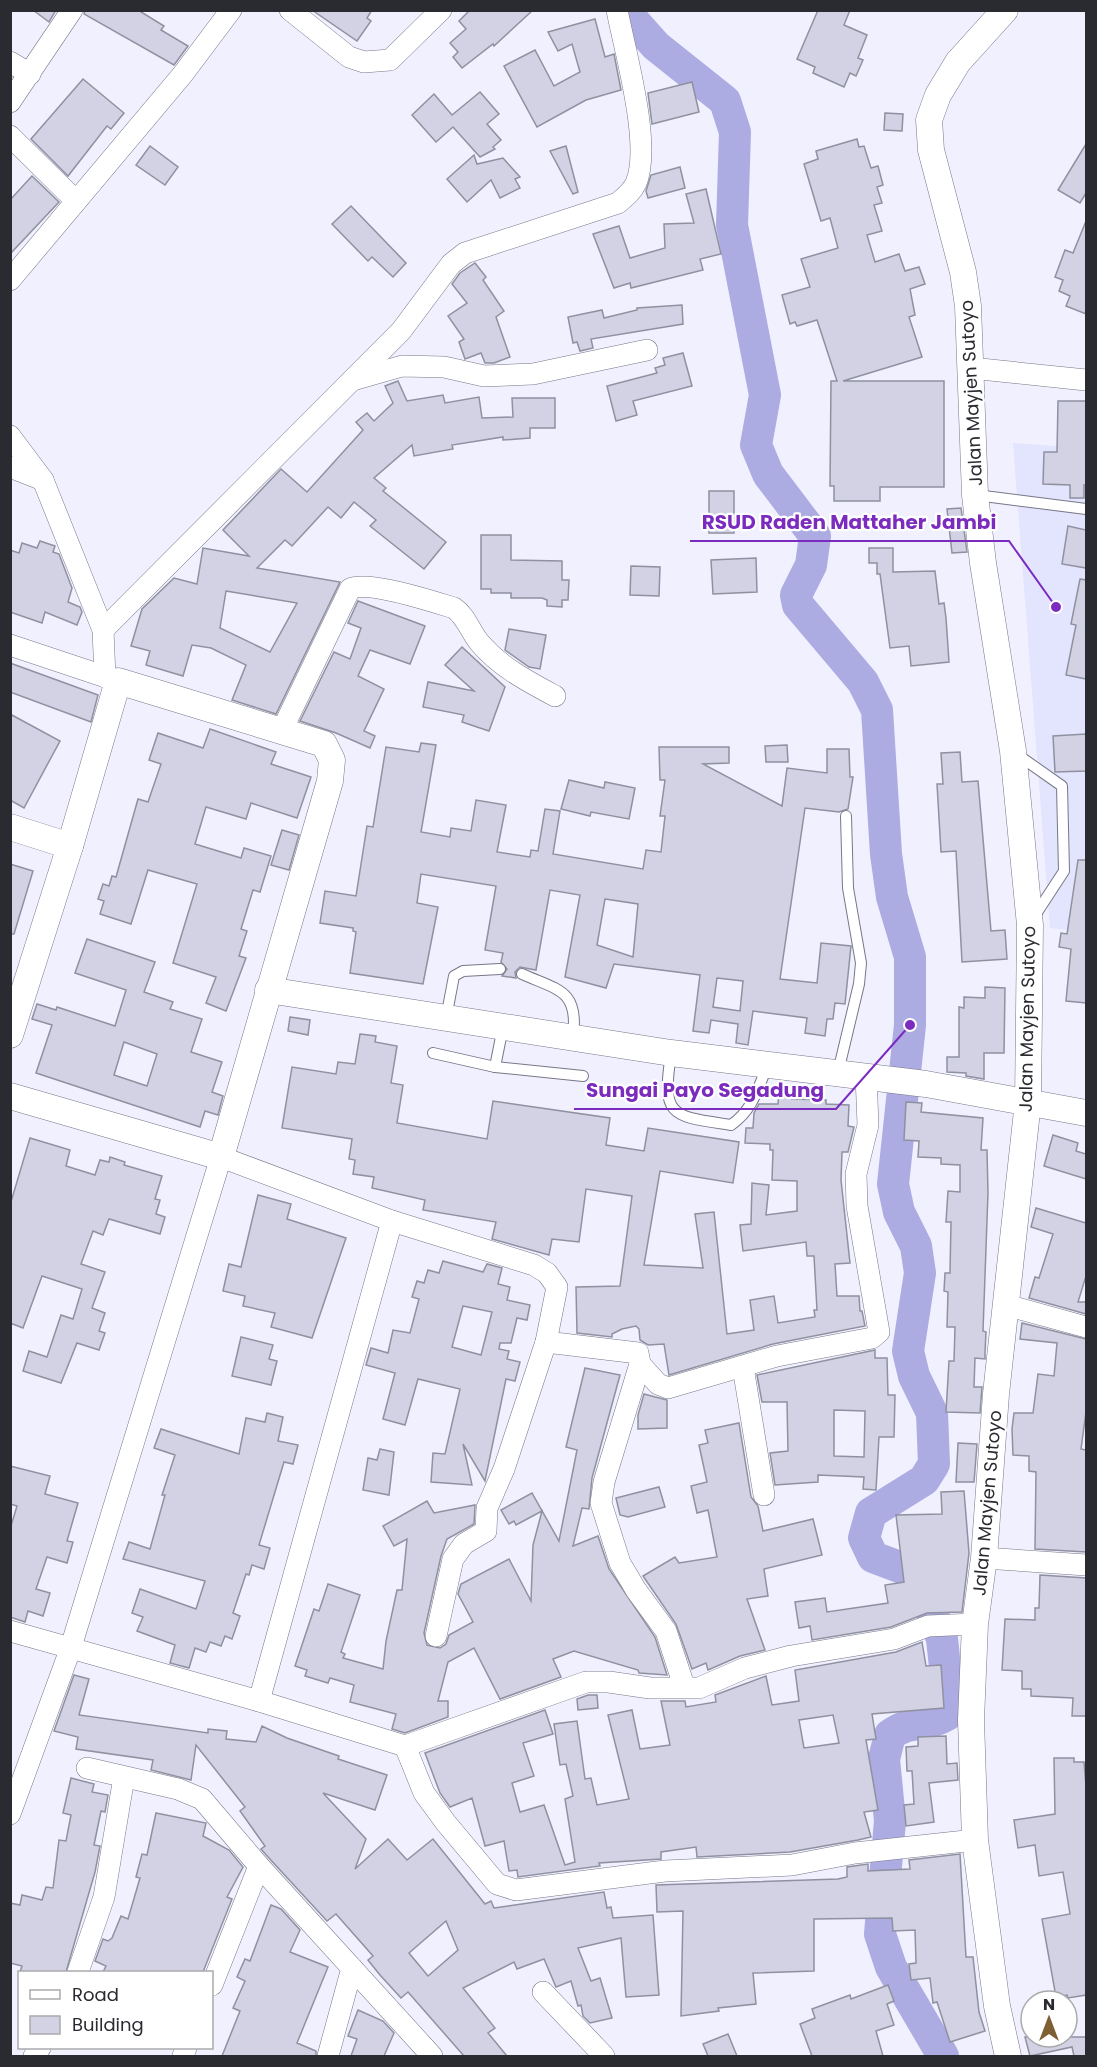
<svg xmlns="http://www.w3.org/2000/svg" width="1097" height="2067" font-family="Poppins,sans-serif">
  <style>
    .built { fill: #e3e4fd }
    .lines { fill: none; stroke-linecap: round; stroke-linejoin: round }
    .river { stroke: #acabe2; stroke-width: 32 }
    .building { fill: #d2d2e4; stroke: #8f90a0; stroke-width: 1.5; fill-rule: evenodd }
    .service-casing { stroke: #778; stroke-width: 12 }
    .minor-casing { stroke: #778; stroke-width: 22 }
    .tertiary-casing { stroke: #778; stroke-width: 27 }
    .service { stroke: #fff; stroke-width: 10 }
    .minor { stroke: #fff; stroke-width: 21 }
    .tertiary { stroke: #fff; stroke-width: 26 }
    .labels { text-anchor: middle; dominant-baseline: central; stroke-width: 4.5; stroke-linejoin: round; paint-order: stroke }
    .street-label { font-size: 18px; fill: #2a2a31; stroke: #fff }
    .leader { fill: none; stroke: #7b2cbf; stroke-width: 2 }
    .callout-dot { fill: #7b2cbf; stroke: #fff; stroke-width: 2 }
    .callout-label { font-size: 20px; text-anchor: middle; font-weight: bold; fill: #7b2cbf; stroke: #fff; stroke-width: 4.5; stroke-linejoin: round; paint-order: stroke }
  </style>
  <rect width="100%" height="100%" fill="#f0f0ff"/>
  <path class="built" d="M1013,443L1086,448V932L1050,928Z"/>
  <g class="lines">
    <path class="river" d="M624,10L656,46L725,101L735,132L732,225L765,395L756,445L768,474L815,536L811,565L796,595L798,605L863,682L877,710L886,854L892,897L910,957V1025L893,1184L899,1212L916,1246L920,1273L908,1351L914,1376L932,1413L934,1464L924,1480L871,1513L864,1538L873,1557L910,1571L920,1579L942,1639L949,1704L947,1715C926,1728 911,1719 890,1735L884,1759L890,1821L880,1934L891,1967L943,2056"/>
  </g>
  <g class="building">
    <path d="M33,10H56L49,22Z"/>
    <path d="M85,10H138L164,26L161,30L188,46L174,65L84,14Z"/>
    <path d="M312,10H372L367,18L371,21L357,41Z"/>
    <path d="M470,10H533L494,46L493,44L462,68L453,57L458,52L450,43L466,29L459,21Z"/>
    <path d="M818,10H850L844,25L867,35L858,58L863,60L856,76L850,73L844,87L813,73L815,67L797,59Z"/>
    <path d="M595,19L605,57L614,54L621,90L586,100L537,127L504,66L535,50L554,86L580,72L572,44L558,51L548,32Z"/>
    <path d="M83,79L124,113L111,129L107,126L68,176L31,139Z"/>
    <path d="M692,82L699,112L652,124L648,93Z"/>
    <path d="M480,92L499,114L487,124L501,140L493,147L495,149L480,157L453,127L436,142L412,115L434,94L452,115Z"/>
    <path d="M885,113L903,114L902,131L884,130Z"/>
    <path d="M857,139L859,147L864,146L871,168L878,166L883,185L877,187L882,203L874,205L882,231L867,235L875,262L899,254L905,271L919,267L925,284L910,289L915,315L909,317L922,357L843,381H944V487H880V501H834V486H830L831,381H837L817,320L797,326L795,322L790,324L782,295L810,287L801,259L838,248L830,218L821,221L804,164L818,159L816,151Z"/>
    <path d="M1086,144V193L1080,203L1058,190Z"/>
    <path d="M150,146L178,167L165,185L136,165Z"/>
    <path d="M566,146L578,192L573,194L550,151Z"/>
    <path d="M474,155L477,164L503,158L520,177L515,179L520,188L500,198L491,180L467,202L447,179Z"/>
    <path d="M680,167L685,188L648,198L646,191L651,175Z"/>
    <path d="M32,176L59,202L10,254V200Z"/>
    <path d="M706,189L721,254L700,259L703,270L631,288L630,283L614,288L593,234L619,226L630,258L665,248L664,224L694,223L686,194Z"/>
    <path d="M351,206L406,263L393,277L372,257L368,261L332,224Z"/>
    <path d="M1086,221V314L1066,306L1070,296L1059,291L1063,280L1055,277L1065,250L1073,253Z"/>
    <path d="M475,263L486,277L483,280L504,311L496,317L510,357L494,363H485L481,353L465,359L459,342L464,339L448,316L467,303L452,284L460,273Z"/>
    <path d="M682,305L683,324L591,339L593,348L580,351L577,342L573,343L568,317L602,310L604,318L637,310V308Z"/>
    <path d="M683,353L692,386L633,401L637,415L616,421L607,386L657,373L655,368L665,365L663,358Z"/>
    <path d="M398,381L407,401L443,395L445,403L479,397L482,418L513,417L512,398H555V428H530V438L503,440V437L452,445L453,449L414,456L412,445L374,478L386,488L383,491L446,542L424,569L370,526L376,520L354,502L341,518L328,507L292,546L285,540L257,568L340,582L276,714L232,700L246,665L211,648L192,645L183,676L146,665L150,651L131,646L142,609L174,578L197,584L203,548L249,556L223,530L281,469L307,492L363,430L356,422L367,413L374,421L393,403L385,386ZM226,591L297,603L270,652L220,628Z"/>
    <path d="M1058,401H1086V485H1084V498H1070V485L1043,484L1044,452H1057Z"/>
    <rect x="709" y="491" width="25" height="42"/>
    <path d="M961,508L967,552L952,553L947,509Z"/>
    <path d="M1068,526L1086,530V568L1062,564Z"/>
    <path d="M481,535H511V560L562,561V580H569L568,600H562V607L547,606V600L542,598H511V593H491V589H481Z"/>
    <path d="M40,541L55,546L53,552L59,554L72,588L68,602L80,607L82,612L77,625L45,612L42,623L10,612V550L19,553L22,543L37,548Z"/>
    <path d="M869,548H893V572L935,571L939,604L944,603L946,618L949,662L911,666L909,646L890,648L880,574H877V563H869Z"/>
    <path d="M756,558L757,592L713,594L711,560Z"/>
    <path d="M631,566L660,567L659,596L630,595Z"/>
    <path d="M1080,579L1086,580V679L1066,675L1076,625L1071,624Z"/>
    <path d="M358,601L425,626L410,664L370,650L358,676L384,689L364,731L375,736L370,748L336,733L300,721L334,652L350,659L361,628L348,623Z"/>
    <path d="M509,629L546,635L540,669L529,667L505,650Z"/>
    <path d="M462,647L505,687L489,731L462,722L464,715L423,707L428,682L474,691L445,665Z"/>
    <path d="M10,663L98,695L91,722L10,692Z"/>
    <path d="M10,714L60,741L24,808L10,800Z"/>
    <path d="M210,729L276,752L271,764L311,777L297,818L251,803L246,819L206,807L195,844L241,858L244,848L271,856L260,892L253,890L241,929L247,931L239,956L246,958L226,1011L206,1003L216,977L173,963L197,884L148,870L131,924L100,914L104,901L98,899L103,884L109,886L112,876L116,877L138,799L148,802L161,764L149,760L158,733L203,748Z"/>
    <path d="M1086,734V771L1055,772L1053,736Z"/>
    <path d="M421,743L436,745L421,832L450,837L451,828L471,831L476,800L506,805L497,852L530,857L531,850L538,851L545,809L560,811L553,854L643,869L646,850L661,852L665,816H660L665,780H660L659,747H729V763L703,764L782,806L787,768L827,773V749H849L850,777H853L848,809L839,812L805,808L780,979L817,983L821,943L851,946L845,1004L835,1003L833,1019H827L825,1036L805,1033L807,1018L753,1011L748,1045L736,1043L738,1024L711,1020L709,1033L693,1031L700,975L614,964L606,988L565,977L580,895L550,890L536,970L520,967L515,972L516,978L502,976L507,969L501,962L503,953L485,950L496,886L421,874L417,903L438,907L423,984L350,973L356,932L353,931V928L320,923L325,891L356,896L367,826L373,827L386,747L419,752ZM605,899L638,904L633,957L597,945ZM717,978L743,981L740,1011L713,1007Z"/>
    <path d="M787,745L788,762H766L765,746Z"/>
    <path d="M960,752L962,782L978,781L991,931L1005,930L1007,959L962,962L956,851L941,852L937,784H943L941,753Z"/>
    <path d="M569,780L604,788L605,782L635,788L629,819L591,812L590,816L561,809Z"/>
    <path d="M282,830L299,835L289,870L271,865Z"/>
    <path d="M1078,860H1086V1003L1066,1001L1071,949L1059,947L1061,933L1067,934Z"/>
    <path d="M10,864L33,871L14,934H10Z"/>
    <path d="M87,939L155,962L144,992L173,1002L170,1009L202,1019L191,1052L222,1062L212,1092L223,1096L218,1115L205,1111L200,1127L36,1073L52,1025L32,1019L37,1004L56,1010L57,1007L115,1026L126,990L75,973ZM124,1042L157,1054L147,1086L114,1075Z"/>
    <path d="M985,987L1005,988L1004,1053H984V1079L966,1076V1073L947,1072V1057H959V1007L964,1008V997L985,998Z"/>
    <path d="M290,1017L310,1020L308,1035L288,1031Z"/>
    <path d="M360,1034L376,1036L375,1042L397,1046L391,1083L403,1085L397,1123L487,1139L493,1101L610,1118L606,1145L644,1151L648,1128L739,1142L733,1183L660,1171L644,1265L703,1268L695,1214L714,1212L727,1334L754,1330L750,1300L774,1296L778,1323L815,1317L814,1310H817L814,1256H807L806,1242L743,1251L740,1225L751,1224L752,1183L769,1185L766,1215L797,1211V1181L772,1180L773,1150H770V1144L745,1143L746,1128H753L754,1113L759,1104H778L779,1090L792,1091V1099L826,1100V1104L849,1105L848,1126L854,1127L848,1152H842L841,1180L850,1263L835,1264L837,1296H859L860,1311H862L865,1326L773,1344L669,1375L664,1344L648,1345L640,1340L639,1329L636,1326L622,1329L612,1334V1337L577,1333L576,1287L620,1286L632,1196L586,1189L579,1242L552,1239L549,1255L492,1239L496,1222L423,1210L425,1200L372,1188L374,1177L353,1174L355,1160L349,1159L352,1139L282,1128L292,1067L336,1074L338,1062L355,1064Z"/>
    <path d="M906,1102L922,1103L921,1112L983,1118L981,1150H987L988,1193L983,1331L986,1332L985,1352V1359L975,1358L974,1387H982L980,1413L946,1412L949,1361H954L955,1327H947L948,1292L944,1291L945,1273H950L951,1222H946L948,1191L960,1192V1165L941,1164V1158L918,1157L919,1141L904,1140Z"/>
    <path d="M1053,1135L1078,1143L1076,1151L1086,1154V1179L1044,1166Z"/>
    <path d="M30,1138L70,1150L66,1166L95,1175L100,1160L109,1162L110,1157L125,1162L124,1165L162,1176L155,1199L160,1200L156,1214L165,1217L160,1234L109,1219L103,1235L93,1231L81,1264L105,1272L92,1308L105,1313L99,1331L105,1333L99,1350L77,1343L61,1383L23,1371L29,1351L47,1357L61,1315L73,1319L82,1289L42,1276L23,1328L10,1323V1205Z"/>
    <path d="M258,1195L291,1204L287,1219L346,1238L312,1338L271,1327L275,1313L243,1306L245,1296L223,1291L229,1264L241,1267Z"/>
    <path d="M1036,1208L1086,1223V1276L1078,1302H1086V1314L1029,1298L1035,1277L1039,1278L1053,1234L1031,1227Z"/>
    <path d="M443,1261L483,1272L487,1264L502,1268L498,1284L510,1287L507,1300L530,1305L527,1320L517,1318L511,1343H500L499,1349L509,1351L507,1359L520,1362L515,1381L506,1379L485,1481L463,1444L472,1485L431,1482L433,1453L445,1454L460,1389L418,1379L405,1425L383,1419L395,1373L366,1365L371,1348L388,1353L393,1330L410,1333L419,1299L412,1297L417,1281L424,1283L428,1270L439,1273ZM463,1306L492,1312L481,1355L452,1347Z"/>
    <path d="M1022,1323L1086,1339V1412L1081,1449L1086,1450V1552L1035,1549L1036,1472L1029,1471V1456L1013,1455L1012,1429L1014,1413H1033L1038,1374L1054,1376L1057,1343L1020,1339Z"/>
    <path d="M241,1337L273,1345L269,1359L277,1361L271,1385L232,1376Z"/>
    <path d="M875,1350V1358H887L888,1395H895L894,1437H879L876,1490L863,1489L864,1477L818,1475V1482L775,1485L770,1453L788,1451L787,1402H762L757,1375ZM834,1410L865,1411L864,1457L834,1456Z"/>
    <path d="M585,1368L620,1375L592,1478L589,1509L582,1508L573,1546L598,1536L609,1569L655,1637L667,1675L639,1673L638,1670L574,1651L553,1659L561,1677L500,1699L474,1648L448,1662L438,1701H448V1717L405,1733L392,1729L396,1714L350,1702L354,1685L330,1678L328,1683L305,1676L307,1670L295,1666L314,1609L319,1611L328,1584L360,1595L341,1652L345,1654L343,1658L383,1669L386,1641L397,1590H402L407,1539L394,1546L383,1526L427,1501L434,1513L475,1505L474,1524L447,1539L441,1556L424,1633L427,1645L440,1648L446,1644L449,1635L473,1622L458,1594L461,1584L509,1559L531,1601L533,1545L542,1511L516,1525L514,1521L509,1524L501,1510L532,1493L559,1541L577,1450L566,1447Z"/>
    <path d="M644,1394L667,1400V1428L638,1429V1415Z"/>
    <path d="M267,1413L283,1417L278,1441L298,1445L293,1464L284,1462L259,1545L270,1548L264,1569L252,1565L249,1575L246,1574L233,1613L240,1616L232,1639L225,1636L221,1646L210,1642L206,1652L195,1648L189,1668L170,1663L175,1645L137,1631L143,1617L132,1613L140,1589L196,1609L205,1581L123,1559L129,1542L150,1549L165,1495H162L175,1455L154,1448L161,1429L239,1454L246,1418L265,1422Z"/>
    <path d="M739,1423L751,1497L758,1506L763,1531L813,1519L822,1555L764,1569L768,1596L747,1599L765,1650L740,1656L708,1670L706,1663L692,1669L676,1624L643,1576L675,1557L679,1563L717,1557L708,1510L697,1513L691,1486L707,1482L699,1445L708,1443L705,1430Z"/>
    <path d="M958,1443L977,1444L974,1482H956Z"/>
    <path d="M380,1449L394,1452L389,1495L363,1490L368,1458L377,1460Z"/>
    <path d="M10,1466L50,1476L45,1494L78,1503L67,1541L73,1542L67,1563L47,1557L36,1589L50,1593L43,1616L28,1611L25,1622L10,1617V1529L17,1506L10,1504Z"/>
    <path d="M659,1487L665,1507L628,1517L620,1515L616,1498Z"/>
    <path d="M964,1491L969,1553L962,1612L927,1613L891,1627L812,1640L810,1626L799,1628L795,1602L825,1598L827,1612L888,1603L885,1585L904,1582L896,1515L942,1514L941,1492Z"/>
    <path d="M1040,1575L1086,1578V1716H1072L1073,1698L1031,1696V1689H1022V1671L1002,1670L1005,1619L1035,1620V1608H1039Z"/>
    <path d="M922,1642L926,1666L941,1665L944,1708L872,1714L876,1739L866,1740L878,1810L864,1812L871,1837L858,1840L790,1852L697,1857L696,1847L661,1852V1859L599,1863L600,1866L518,1877L517,1870L509,1871L504,1841L485,1846L472,1798L450,1807L440,1793L425,1753L545,1710L553,1734L523,1743L534,1776L512,1783L520,1812L544,1805L565,1865L575,1862L565,1799L573,1796L566,1764L560,1765L554,1724L577,1721L585,1779L591,1778L597,1805L629,1799L608,1715L632,1710L640,1749L670,1745L661,1701H685L686,1707L716,1702L715,1695L766,1676L772,1705L799,1701L795,1670L896,1652ZM833,1715L839,1743L804,1748L799,1720Z"/>
    <path d="M74,1675L89,1679L79,1715L208,1733V1729L227,1731L226,1739L256,1742L262,1726L287,1738L339,1756L338,1759L387,1775L375,1810L323,1793L366,1839L355,1869L388,1839L407,1860L433,1839L485,1904L491,1901L494,1908L604,1892L607,1908L611,1907L613,1918L653,1915L659,1995L626,1997L621,1938L578,1948L591,1981L600,1978L612,2018L590,2023L583,2016L581,2005L578,2006L571,1981L556,1987L544,1959L517,1969L514,1962L463,1988L495,2028L488,2033L507,2056H464L408,1992L401,1998L380,1975L368,1960L373,1956L336,1914L327,1921L269,1858L261,1849L265,1846L240,1811L245,1807L196,1745L191,1780L151,1770L153,1760L76,1749L78,1737L54,1731ZM446,1921L458,1950L428,1976L409,1953Z"/>
    <path d="M588,1695H597L598,1708L578,1710L577,1699Z"/>
    <path d="M946,1736L947,1764L957,1763L958,1780L929,1783L934,1822L906,1826L904,1805L914,1804L912,1771H907L906,1747L918,1746V1737Z"/>
    <path d="M1054,1758H1074V1762H1084L1086,1786V1995L1068,1998L1067,1995L1056,1997L1042,1919L1070,1914L1063,1872L1039,1876L1035,1845L1018,1848L1014,1820L1055,1814Z"/>
    <path d="M71,1778L94,1784L92,1792L108,1795L105,1812L101,1811L94,1845L100,1846L95,1872L66,1972H20L22,1966L10,1963V1903L20,1905L22,1895L42,1900L46,1887L53,1888L59,1840L66,1841L71,1815L63,1813Z"/>
    <path d="M156,1813L206,1823L203,1836L229,1850L243,1867L227,1897L232,1899L203,1972H103L106,1966L95,1961L103,1939L108,1941L112,1938L121,1916L128,1919L140,1878L136,1877L142,1854L147,1855Z"/>
    <path d="M960,1854L966,1957H973L979,2012L985,2031L950,2042L937,2002L933,2003L930,1978L911,1980L909,1964L916,1963L915,1930L893,1931L892,1918L814,1919V1971L753,1973L756,2004L718,2008L719,2011L681,2016L683,1911L657,1912L656,1885L838,1879L847,1877V1867L868,1864V1871L910,1869L909,1860Z"/>
    <path d="M271,1905L281,1909L300,1930L290,1952L328,1967L297,2043L316,2051V2056H222L240,2011L233,2008L245,1981L237,1977L245,1959L250,1961Z"/>
    <path d="M888,1985L894,2001L887,2004L894,2025L876,2031L883,2056H812L800,2024L815,2018L812,2009L850,1995L851,1999Z"/>
    <path d="M358,2010L383,2021L394,2033L384,2056H351L357,2039L348,2036Z"/>
    <path d="M728,2034L737,2056H708L703,2044Z"/>
    <path d="M1025,2037H1086V2056H1074L1072,2047L1030,2056Z"/>
  </g>
  <g class="lines">
    <defs>
      <g id="service">
        <path d="M976,495L1086,509"/>
        <path d="M1015,753L1062,786L1064,871L1034,917"/>
        <path d="M522,974C558,990 579,990 573,1036"/>
        <path d="M446,1018L454,976L463,971L500,969"/>
        <path d="M433,1053L495,1067L583,1076"/>
        <path d="M671,1054C661,1118 672,1116 731,1125C753,1110 758,1088 768,1064"/>
        <path d="M495,1067L503,1027"/>
        <path d="M838,1072L859,984L861,963L848,888L846,816"/>
      </g>
      <g id="minor">
        <path d="M290,10L349,57L364,62L390,60L441,10"/>
        <path d="M10,62L30,74"/>
        <path d="M10,102L72,10"/>
        <path d="M10,136L76,201"/>
        <path d="M10,280L183,74L231,10"/>
        <path d="M971,368L1086,380"/>
        <path d="M353,380L402,366L444,367L484,376L533,374L647,350"/>
        <path d="M10,436L43,480L103,630L105,677"/>
        <path d="M10,467L43,480"/>
        <path d="M103,630L401,331L451,264L465,253L618,203C625,197 632,192 636,183C652,145 625,52 617,10"/>
        <path d="M10,645L115,680"/>
        <path d="M281,732L350,589C367,580 435,602 454,608C466,616 470,631 479,642C500,667 527,681 555,696"/>
        <path d="M1006,1305L1086,1327"/>
        <path d="M546,1342L638,1353L640,1364L604,1482L601,1503L620,1563L636,1590L666,1631L684,1686"/>
        <path d="M640,1364L658,1384L668,1388L777,1356L872,1338L879,1332L857,1206L856,1174L868,1125L866,1075"/>
        <path d="M743,1367L764,1495"/>
        <path d="M984,1558L1086,1565"/>
        <path d="M10,1631L259,1701L405,1746L586,1682H609L650,1688H699L745,1668L791,1656L894,1639L928,1626L975,1624"/>
        <path d="M259,1701L392,1221"/>
        <path d="M405,1746L424,1793L446,1823L497,1884L516,1890L665,1871L792,1865L855,1853L975,1840"/>
        <path d="M87,1768L178,1789L202,1799L259,1866L432,2056"/>
        <path d="M10,1814L70,1650L221,1157L392,1221L534,1265L547,1273L557,1287L546,1342L504,1469L487,1508L486,1531L464,1544L453,1559L436,1636"/>
        <path d="M78,1972L104,1897L124,1777"/>
        <path d="M212,1985L259,1866"/>
        <path d="M543,1992L604,2056"/>
        <path d="M34,2056L40,2048"/>
        <path d="M183,2056L186,2048"/>
        <path d="M328,2056L352,1968"/>
      </g>
      <g id="tertiary">
        <path d="M1005,10L958,62L938,95L929,120L931,150L963,272L968,306L975,495L983,563L1013,751L1030,925L1028,1102L996,1394L984,1558L975,1624L971,1720L975,1840L997,2006L1008,2056"/>
        <path d="M10,827L70,846"/>
        <path d="M268,990L671,1053L926,1084L1086,1113"/>
        <path d="M10,1035L70,846L118,681L324,744L332,760L330,781L221,1157L10,1096"/>
      </g>
    </defs>
    <use href="#service" class="service-casing"/>
    <use href="#minor" class="minor-casing"/>
    <use href="#tertiary" class="tertiary-casing"/>
    <use href="#service" class="service"/>
    <use href="#minor" class="minor"/>
    <use href="#tertiary" class="tertiary"/>
  </g>
  <g class="labels">
    <g class="street-label">
      <text transform="translate(971 393) rotate(-93)">Jalan Mayjen Sutoyo</text>
      <text transform="translate(1027 1019) rotate(-89)">Jalan Mayjen Sutoyo</text>
      <text transform="translate(987 1503) rotate(-85)">Jalan Mayjen Sutoyo</text>
    </g>
  </g>
  <path class="leader" d="M1056 607L1009 541H690M910 1025L836 1109H574"/>
  <g class="callout-dot">
    <circle cx="1056" cy="607" r="6"/>
    <circle cx="910" cy="1025" r="6"/>
  </g>
  <g class="callout-label">
    <text x="849" y="529">RSUD Raden Mattaher Jambi</text>
    <text x="705" y="1097">Sungai Payo Segadung</text>
  </g>
  <rect width="1097" height="2067" fill="none" stroke="#2a2a31" stroke-width="24"/>
  <rect x="18" y="1971" width="195" height="78" fill="#ffffff" stroke="#aaaaad" stroke-width="1.5"/>
  <rect x="30" y="1990" width="30" height="9" fill="#ffffff" stroke="#aaaaad" stroke-width="1.5"/>
  <text x="72" y="2001" font-size="18" fill="#2a2a31">Road</text>
  <rect x="30" y="2016" width="30" height="18" fill="#d2d2e4" stroke="#aaaaad" stroke-width="1.5"/>
  <text x="72" y="2031" font-size="18" fill="#2a2a31">Building</text>
  <g transform="translate(1049 2019)"><circle r="28" fill="#ffffff" stroke="#aaaaad" stroke-width="1.5"/>
  <path d="M0-4.5L10 22L0 15L-10 22Z" fill="#7d5f33"/>
  <text y="-9" font-size="16" font-weight="bold" text-anchor="middle" fill="#2a2a31">N</text>
  </g>
</svg>
